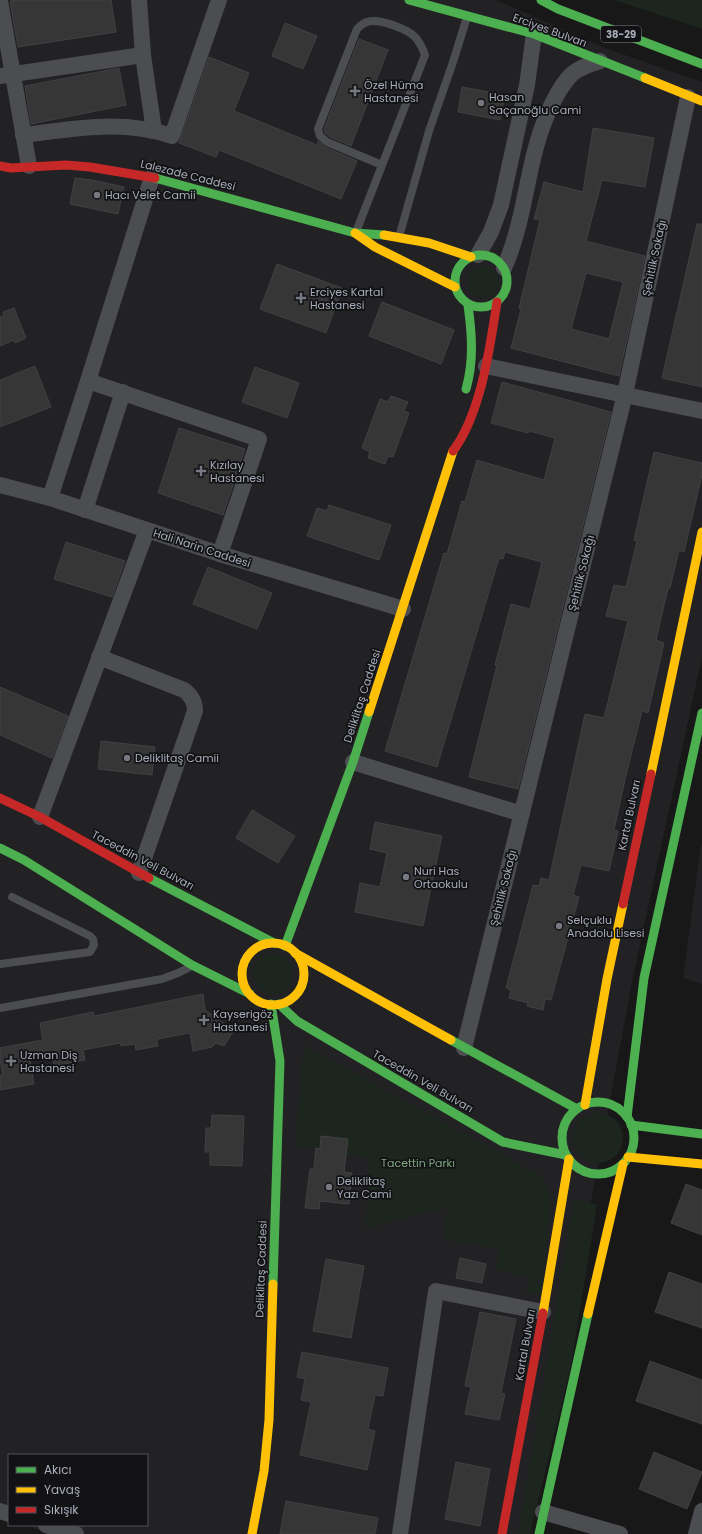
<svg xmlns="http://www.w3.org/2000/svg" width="702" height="1534" font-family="Poppins,sans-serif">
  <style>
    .built { fill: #222224 }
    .green { fill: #1d251f }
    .building { fill: #363637; stroke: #404144; fill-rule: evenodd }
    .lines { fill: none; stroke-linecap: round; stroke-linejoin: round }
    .lane { stroke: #4b4d51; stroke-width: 8 }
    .street { stroke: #4b4d51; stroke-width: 16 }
    .fast { stroke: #4caf50; stroke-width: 9 }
    .slow { stroke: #ffc107; stroke-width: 9 }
    .jam { stroke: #c62828; stroke-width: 9 }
    .poi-dot { fill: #767981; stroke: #121214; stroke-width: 1.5 }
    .labels { text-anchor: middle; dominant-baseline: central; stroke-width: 3.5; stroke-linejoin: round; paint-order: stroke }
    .shield { fill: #121214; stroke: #7b7e88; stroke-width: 1 }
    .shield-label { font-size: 10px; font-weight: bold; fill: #a8adba }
    .street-label { font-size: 11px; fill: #a8adba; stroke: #121214 }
    .poi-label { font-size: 11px; fill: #a8adba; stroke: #121214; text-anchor: start }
    .park-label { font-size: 11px; fill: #7ea680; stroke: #121214 }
  </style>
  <rect width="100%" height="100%" fill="#181818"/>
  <g class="built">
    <path d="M0,0H496L605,48L702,82V657L633,977L529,1534H55L23,1525H147V1455H9V1521L0,1519Z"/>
    <path d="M701,845H702V984L683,978Z"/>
  </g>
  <g class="green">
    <path d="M614,0H702V29Z"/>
    <circle cx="483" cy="282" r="16"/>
    <circle cx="273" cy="974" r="20"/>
    <path d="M304,1045L543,1177L551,1202L542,1296L526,1292L530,1278L496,1269L499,1249L443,1239L448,1207L366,1228L369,1158L295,1146Z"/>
    <circle cx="598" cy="1138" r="25"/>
    <path d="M574,1200L597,1204L571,1366L530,1534H518Z"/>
  </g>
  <g class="building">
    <path d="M19,0H111L116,32L18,47L10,1Z"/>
    <path d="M285,23L317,36L303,69L272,56Z"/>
    <path d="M359,39L388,50L351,146L330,137L325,133L324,129Z"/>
    <path d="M209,57L249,73L234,111L317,145L318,141L325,147L357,161L341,199L219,150L216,157L179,143Z"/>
    <path d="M119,68L126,105L31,124L25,86Z"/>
    <path d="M462,87L505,95L500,120L458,112Z"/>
    <path d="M593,128L654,138L645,187L602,180L586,241L645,256L619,376L511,348L521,309L519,308L540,220L534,219L544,182L583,192ZM586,273L623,282L609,339L571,329Z"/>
    <path d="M75,178L92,180L124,187L118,214L70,204Z"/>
    <path d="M697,224H702V387L662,378Z"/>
    <path d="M277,264L342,288L326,333L260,309Z"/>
    <path d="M382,302L454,330L441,364L369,336Z"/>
    <path d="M14,308L26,338L15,343L14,340L0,346V317L4,315L3,312Z"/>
    <path d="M35,366L51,407L0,427V380Z"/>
    <path d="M255,367L299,383L287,418L242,402Z"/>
    <path d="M502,382L611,412L518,789L469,777L497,665H495L511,604L530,609L542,562L505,552L503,559L499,558L437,767L385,751L444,553L447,554L462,501L465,502L477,460L544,480L555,438L529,431L528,433L491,423Z"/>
    <path d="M391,396L408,402L404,411L409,413L393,457L388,456L385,464L368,458L370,452L362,448L380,399L388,402Z"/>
    <path d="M179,428L245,449L223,515L158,493Z"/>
    <path d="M654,452L702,463V475L684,552L679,550L670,588H668L656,640L664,643L648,713L642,711L626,775L614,830L618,831L609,871L581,865L573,895L579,897L551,1000L545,999L543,1010L527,1006L528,1003L509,998L511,990L506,988L533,885L539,886L541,878L549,880L585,714L604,718L628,621L606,616L614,585L626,587L637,541L634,540Z"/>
    <path d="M329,505L391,525L379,560L307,536L317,508L327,511Z"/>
    <path d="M66,542L125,561L112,597L54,579Z"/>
    <path d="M208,567L272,593L257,629L193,604Z"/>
    <path d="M0,687L68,716L52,758L0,735Z"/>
    <path d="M101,741L155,747L152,775L98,769Z"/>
    <path d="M252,810L295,836L278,863L236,838Z"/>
    <path d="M375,822L442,836L423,926L355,912L360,883L380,887L387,853L370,849Z"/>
    <path d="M203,994L205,1010L234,1030L224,1046L216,1043L212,1047L193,1051L190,1033L157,1039L158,1046L136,1050L135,1044L121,1046L120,1043L83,1050L85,1060L54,1066L53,1056L30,1060L34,1084L0,1090V1075H3L0,1060V1048L43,1040L40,1023L93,1012L94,1016Z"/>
    <path d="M212,1115L244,1116L242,1166L210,1165V1152H205L206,1128H211Z"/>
    <path d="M321,1136L348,1139L344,1172L352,1173L349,1204L320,1201L319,1209L305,1208L310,1169H314L316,1148L320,1149Z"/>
    <path d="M686,1184L702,1190V1235L671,1223Z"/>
    <path d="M460,1258L486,1264L482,1283L456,1278Z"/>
    <path d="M326,1259L364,1266L351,1338L313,1331Z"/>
    <path d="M669,1272L702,1284V1328L655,1312Z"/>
    <path d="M480,1312L516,1319L501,1393L505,1394L499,1420L465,1414L471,1387L465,1386Z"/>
    <path d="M302,1352L388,1368L383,1396L375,1395L368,1429L375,1431L367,1470L300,1455L311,1402L301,1400L305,1379L297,1377Z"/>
    <path d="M650,1361L702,1380V1424L636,1401Z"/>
    <path d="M654,1452L702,1472L687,1509L639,1489Z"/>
    <path d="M456,1462L490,1469L480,1526L445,1519Z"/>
    <path d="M286,1501L378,1518L375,1534H280Z"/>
  </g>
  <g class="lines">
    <g class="lane">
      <path d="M356,232L425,55C423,49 420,43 416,38C408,29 379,18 367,22C363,23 360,26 357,29L318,129L320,136L327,142L382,165"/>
      <path d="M399,237L429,131L453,62L467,17"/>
      <path d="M0,964L90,952L94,945L93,939L90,936L12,897"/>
      <path d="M0,1008L162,979L178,973L190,967"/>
    </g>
    <g class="street">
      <path d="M139,0L143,55L154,131"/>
      <path d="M0,1L29,166"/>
      <path d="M0,76L143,55"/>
      <path d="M23,135C75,129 121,119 172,136L219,0"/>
      <path d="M478,255L491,232L501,205L527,85L534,34"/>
      <path d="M504,268C528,215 526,154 553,102C558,92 564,82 572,74C580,67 590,64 600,61"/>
      <path d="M486,366L702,411"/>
      <path d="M88,381L259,439L220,554"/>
      <path d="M0,485L50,498L220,554L403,609"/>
      <path d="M50,498L88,381L152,177"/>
      <path d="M85,510L123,392"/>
      <path d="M99,657L184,690C191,695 195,702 195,711L139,873"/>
      <path d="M353,762L522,814"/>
      <path d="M40,817L147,530"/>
      <path d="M464,1048L625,394L688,97"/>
      <path d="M0,1511L9,1514"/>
      <path d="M543,1512L620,1534"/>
      <path d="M46,1525L76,1534"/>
      <path d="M400,1534L436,1291L543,1312"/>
      <path d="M696,1534L702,1511"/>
    </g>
    <g class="fast">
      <path d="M409,0L534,34L645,78"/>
      <path d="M541,0L558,9L702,64"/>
      <path d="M155,178L355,233L384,235"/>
      <circle cx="481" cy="281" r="26"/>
      <path d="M466,389C474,361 472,334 468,305"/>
      <path d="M0,848L24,860L192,965L250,994"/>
      <path d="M149,878L274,943"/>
      <path d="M285,946L353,762L369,712"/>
      <path d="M271,1004L280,1061L273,1284"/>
      <path d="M279,1004L297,1021L503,1142L566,1155"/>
      <path d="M451,1040L577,1109"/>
      <circle cx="598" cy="1138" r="36"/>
      <path d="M627,1117L644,978L702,713"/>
      <path d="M631,1125L702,1134"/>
      <path d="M539,1534L588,1314"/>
    </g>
    <g class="slow">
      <path d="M645,78L702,101"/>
      <path d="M355,233L375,247L455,287"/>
      <path d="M384,235L429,243L471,257"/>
      <path d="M369,712L453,451"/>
      <path d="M651,774L702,532"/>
      <circle cx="273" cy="974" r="31"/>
      <path d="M295,953L451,1040"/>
      <path d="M585,1105L607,979L623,904"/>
      <path d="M628,1157L702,1164"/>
      <path d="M543,1313L569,1159"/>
      <path d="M588,1314L623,1164"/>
      <path d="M252,1534L264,1471L269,1420L273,1284"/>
    </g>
    <g class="jam">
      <path d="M0,166L11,168L66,165L90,167L155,178"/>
      <path d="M453,451C481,414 490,347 497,302"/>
      <path d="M0,798L40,817L149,878"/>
      <path d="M623,904L651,774"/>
      <path d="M502,1534L543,1313"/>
    </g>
  </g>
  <g class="poi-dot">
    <path d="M353 85h4v4h4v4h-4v4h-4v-4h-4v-4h4z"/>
    <circle cx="481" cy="103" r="4"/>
    <circle cx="97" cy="195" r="4"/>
    <path d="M299 292h4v4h4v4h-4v4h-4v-4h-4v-4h4z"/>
    <path d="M199 465h4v4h4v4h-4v4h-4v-4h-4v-4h4z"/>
    <circle cx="127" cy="758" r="4"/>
    <circle cx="406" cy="877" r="4"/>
    <circle cx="559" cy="926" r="4"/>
    <path d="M202 1014h4v4h4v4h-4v4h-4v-4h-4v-4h4z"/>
    <path d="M9 1055h4v4h4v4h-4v4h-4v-4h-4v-4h4z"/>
    <circle cx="329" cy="1187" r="4"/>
  </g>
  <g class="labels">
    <rect class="shield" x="601" y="26" width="40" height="16" rx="3"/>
    <g class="shield-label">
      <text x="621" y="34">38-29</text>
    </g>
    <g class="street-label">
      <text transform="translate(550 30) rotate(20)">Erciyes Bulvarı</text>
      <text transform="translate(188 175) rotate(14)">Lalezade Caddesi</text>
      <text transform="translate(654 258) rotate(-78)">Şehitlik Sokağı</text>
      <text transform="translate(202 548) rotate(18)">Hali Narin Caddesi</text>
      <text transform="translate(581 573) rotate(-76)">Şehitlik Sokağı</text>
      <text transform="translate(362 696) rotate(-72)">Deliklitaş Caddesi</text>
      <text transform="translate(629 815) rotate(-78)">Kartal Bulvarı</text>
      <text transform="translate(143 860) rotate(28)">Taceddin Veli Bulvarı</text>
      <text transform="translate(503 888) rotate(-76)">Şehitlik Sokağı</text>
      <text transform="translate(423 1081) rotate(30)">Taceddin Veli Bulvarı</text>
      <text transform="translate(261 1269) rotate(-88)">Deliklitaş Caddesi</text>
      <text transform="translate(525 1345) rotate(-80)">Kartal Bulvarı</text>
    </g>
    <g class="poi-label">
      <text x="364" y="85">Özel Hüma<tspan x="364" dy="13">Hastanesi</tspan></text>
      <text x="489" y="97">Hasan<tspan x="489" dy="13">Saçanoğlu Cami</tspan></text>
      <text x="105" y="195">Hacı Velet Camii</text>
      <text x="310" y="292">Erciyes Kartal<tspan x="310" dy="13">Hastanesi</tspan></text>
      <text x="210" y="465">Kızılay<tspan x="210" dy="13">Hastanesi</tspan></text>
      <text x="135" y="758">Deliklitaş Camii</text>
      <text x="414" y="871">Nuri Has<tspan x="414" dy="13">Ortaokulu</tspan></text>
      <text x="567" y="920">Selçuklu<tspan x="567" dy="13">Anadolu Lisesi</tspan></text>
      <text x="213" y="1014">Kayserigöz<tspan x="213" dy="13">Hastanesi</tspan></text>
      <text x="20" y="1055">Uzman Diş<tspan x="20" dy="13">Hastanesi</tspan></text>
      <text x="337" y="1181">Deliklitaş<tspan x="337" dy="13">Yazı Cami</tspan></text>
    </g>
    <g class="park-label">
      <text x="418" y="1163">Tacettin Parkı</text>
    </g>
  </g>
  <rect x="8" y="1454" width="140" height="72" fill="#121214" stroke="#4e5056"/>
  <rect x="16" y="1467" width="20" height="6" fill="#4caf50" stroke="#4e5056"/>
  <text x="44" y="1474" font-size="12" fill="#a8adba">Akıcı</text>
  <rect x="16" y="1487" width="20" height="6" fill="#ffc107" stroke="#4e5056"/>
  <text x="44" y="1494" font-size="12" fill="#a8adba">Yavaş</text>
  <rect x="16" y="1507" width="20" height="6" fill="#c62828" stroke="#4e5056"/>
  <text x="44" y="1514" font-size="12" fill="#a8adba">Sıkışık</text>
</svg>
